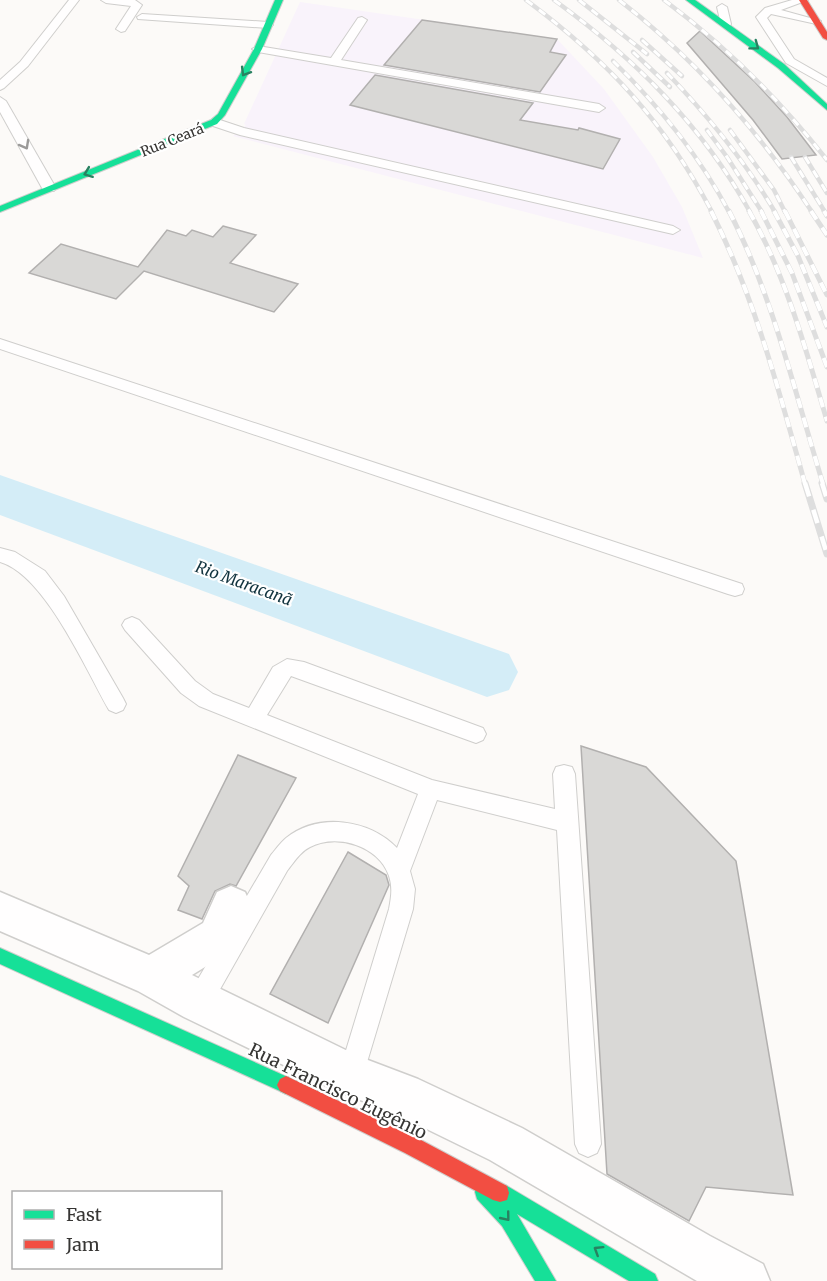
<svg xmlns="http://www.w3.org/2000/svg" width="827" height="1281" font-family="Merriweather,serif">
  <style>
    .industrial { fill: #f9f3fb }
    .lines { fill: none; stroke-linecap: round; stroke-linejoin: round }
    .river { fill: #d4edf7; fill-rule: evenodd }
    .building { fill: #d9d8d6; stroke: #b2b0af; stroke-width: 1.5 }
    .lane-casing { stroke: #cfcecc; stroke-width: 2 }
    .street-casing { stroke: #cfcecc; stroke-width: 3 }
    .fast-casing { stroke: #cfcecc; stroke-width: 2 }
    .jam-casing { stroke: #cfcecc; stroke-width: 2 }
    .lane { fill: #fffefe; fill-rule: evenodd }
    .street { fill: #fffefe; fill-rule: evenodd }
    .fast { fill: #16e098; fill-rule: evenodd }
    .jam { fill: #f24e42; fill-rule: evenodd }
    .rail-far2-casing { stroke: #dedede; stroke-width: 4.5 }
    .rail-far1-casing { stroke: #dedede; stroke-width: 5 }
    .rail-casing { stroke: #dedede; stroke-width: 7 }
    .rail-far2 { stroke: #fff; stroke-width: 3; stroke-dasharray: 8; stroke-linecap: butt }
    .rail-far1 { stroke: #fff; stroke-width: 4; stroke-dasharray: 10; stroke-linecap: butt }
    .rail { stroke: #fff; stroke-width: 4.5; stroke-dasharray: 14; stroke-linecap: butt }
    .oneway { stroke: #288261 }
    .oneway2 { stroke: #9b9a99 }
    .labels { text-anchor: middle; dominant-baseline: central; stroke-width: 4.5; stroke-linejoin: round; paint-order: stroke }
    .far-street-label { font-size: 14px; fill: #373634; stroke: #fff }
    .water-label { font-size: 16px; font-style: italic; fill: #11333e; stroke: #fff }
    .near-street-label { font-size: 18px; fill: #373634; stroke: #fff }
  </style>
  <rect width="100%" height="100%" fill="#fcfaf8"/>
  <path class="industrial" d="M300,2L557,39L604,89L653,157L682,207L703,258L233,136L246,125L244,124Z"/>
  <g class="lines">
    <path class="river" d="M0,475L509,654L518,672L509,690L487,697L0,515Z"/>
  </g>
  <g class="building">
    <path d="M422,20L557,39L550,52L566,55L540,92L384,65Z"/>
    <path d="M700,31L755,82L787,117L816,155L782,159L753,120L687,43Z"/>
    <path d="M375,75L533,103L520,120L578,130L579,128L620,139L603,169L350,105Z"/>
    <path d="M223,226L256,235L230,263L298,284L274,312L144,271L116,299L29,273L61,244L138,267L167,230L186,236L192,230L213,237Z"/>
    <path d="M581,746L646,767L736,861L793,1195L706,1187L689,1221L607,1174Z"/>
    <path d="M238,755L296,778L236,886L230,884L215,891L202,919L178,910L189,886L178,876Z"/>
    <path d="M348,852L386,875L389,885L328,1023L270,994Z"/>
  </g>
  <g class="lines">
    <defs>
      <g id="lane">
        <path d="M69,0H79L28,66L4,88L0,90V80L20,62Z"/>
        <path d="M101,0H135L142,5L125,31L121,32L116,29L131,6L106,3Z"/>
        <path d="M792,0H808L781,10L821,21V25L771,14L767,18L794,59L827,78V86L786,63L756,17L765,8Z"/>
        <path d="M722,4L727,7L731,24L730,26H722L721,24L717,7Z"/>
        <path d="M142,14L268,22L273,25L268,28L138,19L137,17Z"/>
        <path d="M362,17L367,20L341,60L599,104L605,108L599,112L258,52L252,49L258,46L331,58L358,18Z"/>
        <path d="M0,97L6,101L56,188L54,191H44L42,188L0,112Z"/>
        <path d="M214,118L244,128L673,226L680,230L673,234L240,135L210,125L208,122Z"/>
        <path d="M0,339L742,584L744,589L742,594L735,596L728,594L0,349Z"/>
        <path d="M0,548L15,552L45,571L64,596L123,698L126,704L123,710L116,713L109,710C86,670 45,575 0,562Z"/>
        <path d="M132,617L139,620L195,681L213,694L249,708L273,667L287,659L304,662L483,728L486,734L483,740L476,743L291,676L267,715L432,780L555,809L553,774L556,767L564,765L572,767L575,774L601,1144L597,1153L588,1157L579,1153L575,1144L557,830L437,800L410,871L415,889L413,909L359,1089L350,1093L341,1089L337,1080L389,909C391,898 393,888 389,876C379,846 337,833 310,847C300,852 294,862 287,871L206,1014L197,1017L188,1014L185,1005L188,996L271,855C276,849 280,843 286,838C318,812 370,819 397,848L418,794L199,706L181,693L125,630L122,625L125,620Z"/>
      </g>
      <path id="street" d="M231,886L245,892L251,905L231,951L192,975L360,1057L418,1079L522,1128L710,1236L763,1264L770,1281H697L490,1160L394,1113L337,1091L184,1017L138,991L0,931V892L149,955L203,923L217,892Z"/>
      <g id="fast">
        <path d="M275,0H283L262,49L225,115L217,124L0,212V206L211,120L218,114L254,49Z"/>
        <path d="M686,0H695L784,64L827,104V110L778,68Z"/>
        <path d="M0,948L292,1079L295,1085L292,1091L286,1094L280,1091L0,964Z"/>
        <path d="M484,1183L493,1188L500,1184L507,1186L655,1274L658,1281H629L517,1214L556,1281H535L502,1226L477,1199L475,1192L477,1185Z"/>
      </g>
      <g id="jam">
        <path d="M799,0H807L827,32V40L823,38Z"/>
        <path d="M286,1076L419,1139L507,1186L509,1193L507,1200L500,1202L493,1200L405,1153L280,1091L277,1085L280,1079Z"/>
      </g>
    </defs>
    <use href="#lane" class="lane-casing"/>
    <use href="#street" class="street-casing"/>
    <use href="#fast" class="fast-casing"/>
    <use href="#jam" class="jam-casing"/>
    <use href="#lane" class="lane"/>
    <use href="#street" class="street"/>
    <use href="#fast" class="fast"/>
    <use href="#jam" class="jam"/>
    <defs>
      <g id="rail-far2">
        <path d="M526,0C608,61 664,121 712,212"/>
        <path d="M554,0C634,58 702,125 750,212"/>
        <path d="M579,0L647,54"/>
        <path d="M619,0C696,60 759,131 812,212"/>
        <path d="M664,0C726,46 779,99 827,160"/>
        <path d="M642,40L682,76"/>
        <path d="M633,52L670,87"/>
        <path d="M613,61C659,106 699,155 729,212"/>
        <path d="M667,73C708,116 745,161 775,212"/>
        <path d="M707,130L727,157L762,212"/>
        <path d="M730,130L774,190L785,212"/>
        <path d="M791,157L825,212"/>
        <path d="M805,157L827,193"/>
      </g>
      <g id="rail-far1">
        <path d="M711,211C755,298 779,391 805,484"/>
        <path d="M729,211C773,296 795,393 823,484"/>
        <path d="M749,211C786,276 806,350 827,421"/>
        <path d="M761,211L792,273L827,367"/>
        <path d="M774,211L798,256L827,327"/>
        <path d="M785,211L827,295"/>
        <path d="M811,211L827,235"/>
        <path d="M824,211L827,216"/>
      </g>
      <g id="rail">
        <path d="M805,483L827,554"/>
        <path d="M822,483L827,499"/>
      </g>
    </defs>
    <use href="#rail-far2" class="rail-far2-casing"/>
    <use href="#rail-far1" class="rail-far1-casing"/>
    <use href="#rail" class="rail-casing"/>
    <use href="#rail-far2" class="rail-far2"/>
    <use href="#rail-far1" class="rail-far1"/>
    <use href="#rail" class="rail"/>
  </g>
  <defs><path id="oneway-chevron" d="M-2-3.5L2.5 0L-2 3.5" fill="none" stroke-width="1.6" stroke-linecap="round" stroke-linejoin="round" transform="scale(1.5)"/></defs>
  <g class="oneway">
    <use href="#oneway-chevron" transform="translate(755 46) rotate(37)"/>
    <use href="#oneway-chevron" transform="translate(245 72) rotate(121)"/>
    <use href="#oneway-chevron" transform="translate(88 173) rotate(159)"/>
    <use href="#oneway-chevron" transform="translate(506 1217) rotate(51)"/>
    <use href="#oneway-chevron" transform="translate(598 1250) rotate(-148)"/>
  </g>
  <use class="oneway2" href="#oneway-chevron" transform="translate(25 145) rotate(61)"/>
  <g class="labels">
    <g class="far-street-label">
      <text transform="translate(172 140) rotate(-22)">Rua Ceará</text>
    </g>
    <g class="water-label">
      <text transform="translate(244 583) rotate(20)">Rio Maracanã</text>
    </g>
    <g class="near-street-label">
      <text transform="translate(338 1091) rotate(26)">Rua Francisco Eugênio</text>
    </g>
  </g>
  <rect x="12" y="1191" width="210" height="78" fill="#ffffff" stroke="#afafae" stroke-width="1.5"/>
  <rect x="24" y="1210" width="30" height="9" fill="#16e098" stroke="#afafae" stroke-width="1.5"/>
  <text x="66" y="1221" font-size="18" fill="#373634">Fast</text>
  <rect x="24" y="1240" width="30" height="9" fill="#f24e42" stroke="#afafae" stroke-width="1.5"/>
  <text x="66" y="1251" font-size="18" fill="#373634">Jam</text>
</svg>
